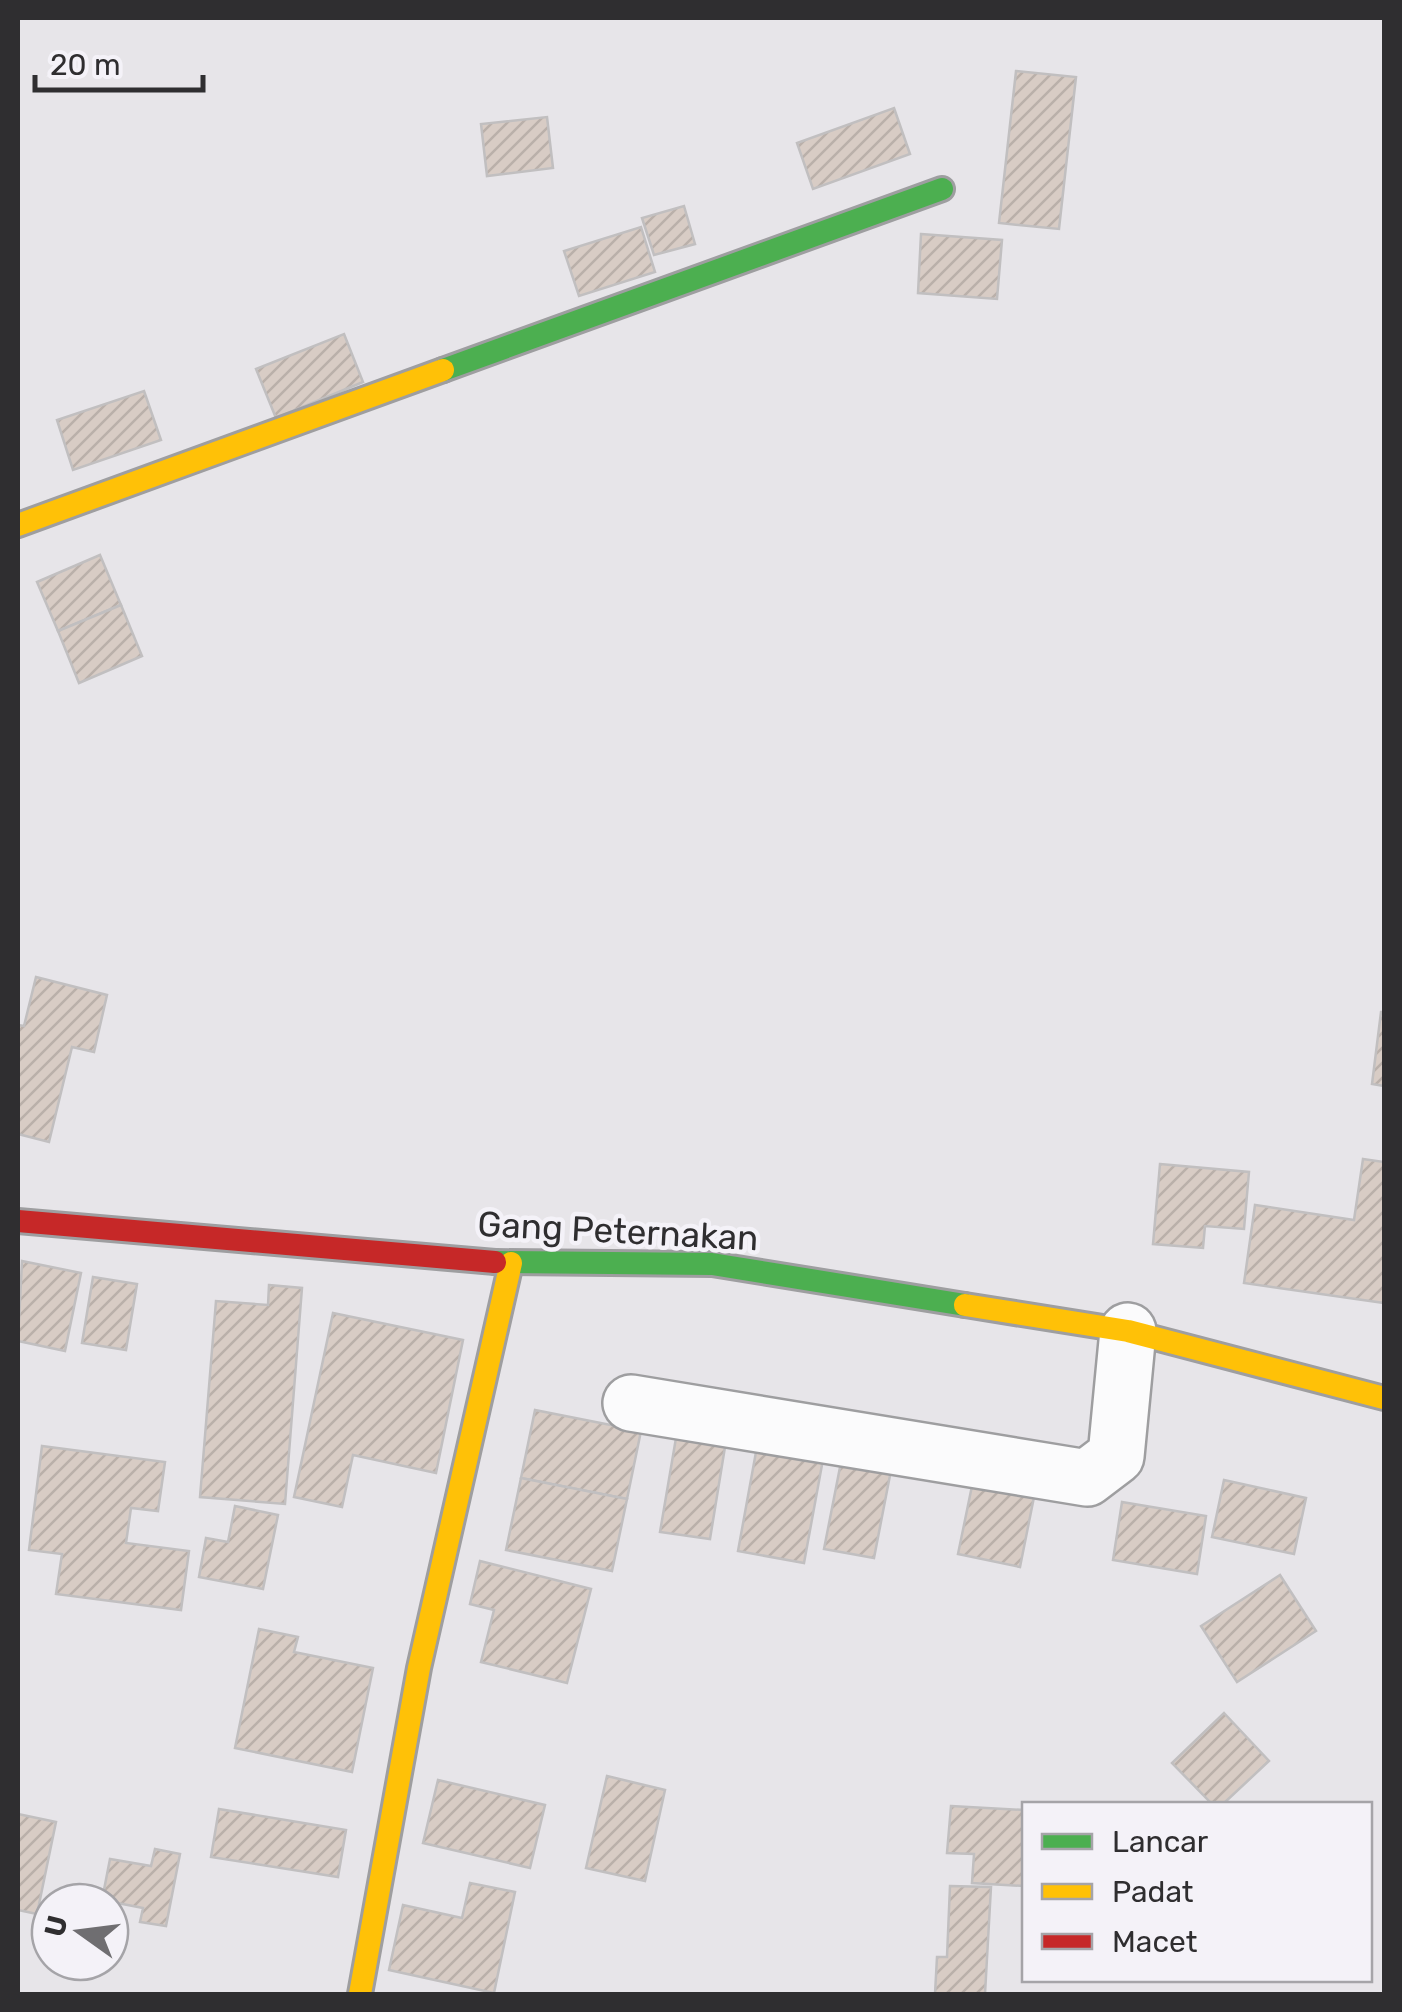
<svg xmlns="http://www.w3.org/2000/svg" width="1402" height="2012" font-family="Rubik,sans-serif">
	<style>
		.building { fill: url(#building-hatch); stroke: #c1bfc0; stroke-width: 2.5 }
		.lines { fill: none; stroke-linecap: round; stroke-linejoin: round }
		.street-casing { stroke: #9e9ea0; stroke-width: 60 }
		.fast-casing { stroke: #9e9ea0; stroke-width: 28 }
		.slow-casing { stroke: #9e9ea0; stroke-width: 28 }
		.jam-casing { stroke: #9e9ea0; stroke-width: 28 }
		.street { stroke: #fbfbfc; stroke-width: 55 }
		.fast { stroke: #4caf50; stroke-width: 22 }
		.slow { stroke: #ffc107; stroke-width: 22 }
		.jam { stroke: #c62828; stroke-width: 22 }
		.labels { text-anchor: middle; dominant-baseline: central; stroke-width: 9; stroke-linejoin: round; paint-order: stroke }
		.street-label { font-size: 35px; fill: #2f2e30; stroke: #f4f2f8 }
	</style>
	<defs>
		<pattern id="building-hatch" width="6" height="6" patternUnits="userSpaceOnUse" patternTransform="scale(2.5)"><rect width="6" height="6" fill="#d8ccc5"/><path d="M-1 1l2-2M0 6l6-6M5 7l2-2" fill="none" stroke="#bab0aa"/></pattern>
	</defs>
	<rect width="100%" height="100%" fill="#e7e5e9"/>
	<g class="building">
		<polygon points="1016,71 1076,77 1059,229 999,223"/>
		<polygon points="894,108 910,154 813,189 797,143"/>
		<polygon points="547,117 553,168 487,176 481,124"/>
		<polygon points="684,206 695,244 654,255 642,218"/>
		<polygon points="641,227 655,272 579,296 564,251"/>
		<polygon points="921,234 1002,240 997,299 918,293"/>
		<polygon points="344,334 363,382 276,418 256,369"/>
		<polygon points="144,391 161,440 73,470 57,420"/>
		<polygon points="100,555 121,605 58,631 37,582"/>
		<polygon points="121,605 142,656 79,683 58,631"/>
		<polygon points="36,977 107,995 94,1052 72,1047 49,1142 18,1134 18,1025 24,1026"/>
		<polygon points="1381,1012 1384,1012 1384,1086 1372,1084"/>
		<polygon points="1363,1159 1384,1162 1384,1303 1244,1283 1255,1205 1354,1220"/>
		<polygon points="1160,1164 1249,1172 1244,1229 1205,1226 1203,1248 1153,1244"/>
		<polygon points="22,1261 81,1273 65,1351 18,1341"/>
		<polygon points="93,1277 137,1284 126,1350 82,1343"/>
		<polygon points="269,1285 302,1288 285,1504 200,1497 216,1301 268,1305"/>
		<polygon points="333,1313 463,1340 436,1473 353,1455 342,1507 294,1497"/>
		<polygon points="535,1410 641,1431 627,1499 521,1478"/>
		<polygon points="760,1430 826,1443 804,1563 738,1551"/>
		<polygon points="676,1438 725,1447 710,1539 660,1532"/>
		<polygon points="42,1446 165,1462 158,1511 131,1508 126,1543 189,1551 181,1610 56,1594 62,1554 29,1550"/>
		<polygon points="842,1457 892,1465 874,1558 824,1549"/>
		<polygon points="521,1478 627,1499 612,1571 506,1550"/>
		<polygon points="1224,1480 1306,1498 1294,1554 1212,1537"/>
		<polygon points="973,1481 1035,1492 1020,1567 958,1554"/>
		<polygon points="1122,1502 1206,1516 1197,1574 1113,1560"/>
		<polygon points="235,1506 278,1515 263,1589 199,1577 206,1538 228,1542"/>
		<polygon points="480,1561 591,1589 567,1683 481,1662 494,1610 470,1604"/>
		<polygon points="1280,1575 1316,1631 1237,1682 1201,1626"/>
		<polygon points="259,1629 298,1637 294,1652 373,1668 352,1772 235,1748"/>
		<polygon points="1224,1713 1269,1761 1223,1804 1212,1804 1172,1763"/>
		<polygon points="607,1776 665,1790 645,1881 586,1868"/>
		<polygon points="438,1780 545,1805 530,1868 423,1843"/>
		<polygon points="951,1806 1024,1810 1024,1886 972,1883 974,1854 947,1853"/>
		<polygon points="219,1809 346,1830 338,1877 211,1857"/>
		<polygon points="18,1814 56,1822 37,1914 18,1910"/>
		<polygon points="155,1849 180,1854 166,1926 140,1922 143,1908 102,1900 110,1859 151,1866"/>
		<polygon points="470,1883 515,1892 494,1993 389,1970 403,1905 462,1918"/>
		<polygon points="950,1886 991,1887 985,1994 935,1994 937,1957 947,1957"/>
	</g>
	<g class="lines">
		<defs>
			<polyline id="street" points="631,1403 1087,1478 1116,1456 1128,1331"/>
			<g id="fast">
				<polyline points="443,370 942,189"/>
				<polyline points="495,1262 712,1264 965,1305"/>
			</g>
			<g id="slow">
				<polyline points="18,525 443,370"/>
				<polyline points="965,1305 1128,1331 1384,1398"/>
				<polyline points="360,1994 419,1668 511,1263"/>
			</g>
			<polyline id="jam" points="18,1221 495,1262"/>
		</defs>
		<use href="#street" class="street-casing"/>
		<use href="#fast" class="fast-casing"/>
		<use href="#slow" class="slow-casing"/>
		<use href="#jam" class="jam-casing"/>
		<use href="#street" class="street"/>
		<use href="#fast" class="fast"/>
		<use href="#slow" class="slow"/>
		<use href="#jam" class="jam"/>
	</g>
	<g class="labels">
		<g class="street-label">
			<text transform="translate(618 1231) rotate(3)">Gang Peternakan</text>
		</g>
	</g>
	<rect width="1402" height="2012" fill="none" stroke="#2f2e30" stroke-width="40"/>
	<rect x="1022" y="1802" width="350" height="180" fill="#f4f2f8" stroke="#a5a4a8" stroke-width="2.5"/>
	<rect x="1042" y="1834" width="50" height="15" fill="#4caf50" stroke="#a5a4a8" stroke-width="2.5"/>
	<text x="1112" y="1852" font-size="30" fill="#2f2e30">Lancar</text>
	<rect x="1042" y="1884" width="50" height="15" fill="#ffc107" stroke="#a5a4a8" stroke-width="2.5"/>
	<text x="1112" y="1902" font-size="30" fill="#2f2e30">Padat</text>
	<rect x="1042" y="1934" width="50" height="15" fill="#c62828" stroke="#a5a4a8" stroke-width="2.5"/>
	<text x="1112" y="1952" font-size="30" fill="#2f2e30">Macet</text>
	<g transform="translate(80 1932) rotate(284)"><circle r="48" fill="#f4f2f8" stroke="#a5a4a8" stroke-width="2.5"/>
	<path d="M0-8L18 38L0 25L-18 38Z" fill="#6f6e71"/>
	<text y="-15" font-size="28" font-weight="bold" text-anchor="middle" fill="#2f2e30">U</text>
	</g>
	<path d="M35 75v15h168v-15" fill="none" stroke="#2f2e30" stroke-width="5"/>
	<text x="50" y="75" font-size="30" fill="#2f2e30" stroke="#f4f2f8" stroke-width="8" paint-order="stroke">20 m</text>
</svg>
